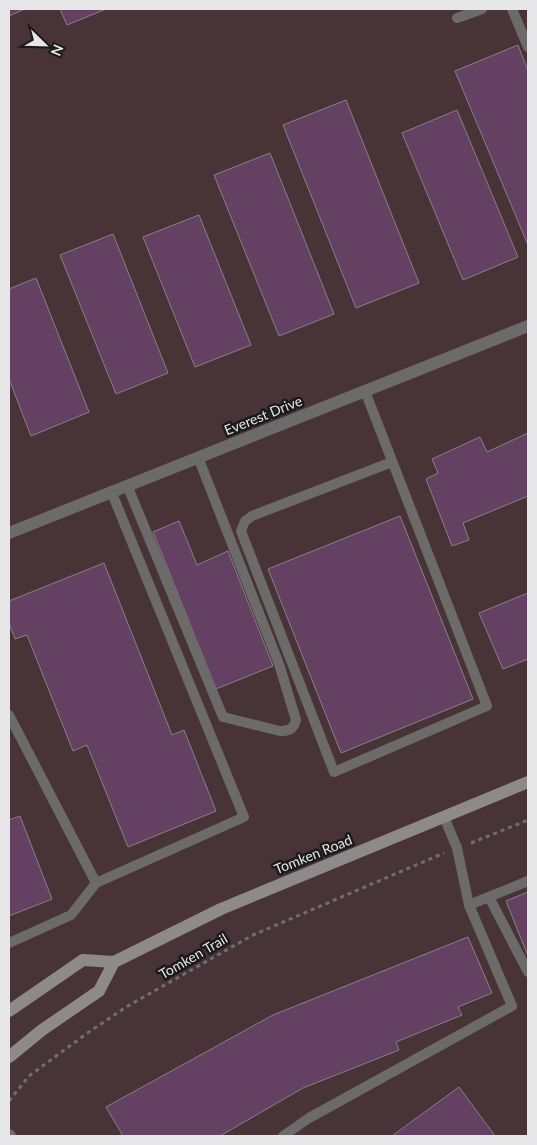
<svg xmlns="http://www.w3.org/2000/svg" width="537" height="1145" font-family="Lato,sans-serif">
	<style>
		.industrial { fill: #483437 }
		.building { fill: #644062; stroke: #858285 }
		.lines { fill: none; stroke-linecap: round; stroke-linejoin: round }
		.path { stroke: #6e6f73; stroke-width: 3; stroke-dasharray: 4 4; stroke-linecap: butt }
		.lane { stroke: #6d6b6a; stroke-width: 10 }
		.street { stroke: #6d6b6a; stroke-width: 12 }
		.secondary { stroke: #8e8a89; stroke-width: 12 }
		.labels { text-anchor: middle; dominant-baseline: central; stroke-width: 5; stroke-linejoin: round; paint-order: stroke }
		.street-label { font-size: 14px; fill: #e7e7ea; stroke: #1a1a1c }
	</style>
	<rect width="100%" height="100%" fill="#313236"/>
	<rect class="industrial" x="9" y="9" width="519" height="1127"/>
	<g class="building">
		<polygon points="9,9 25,9 9,16"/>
		<polygon points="60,9 106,9 67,25"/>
		<polygon points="518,45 528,71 528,245 455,71"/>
		<polygon points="346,100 419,283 356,308 283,125"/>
		<polygon points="457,110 518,257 463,280 402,133"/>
		<polygon points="270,153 334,314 279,336 214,175"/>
		<polygon points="199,215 251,345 195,367 143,237"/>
		<polygon points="113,234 168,373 116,394 60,255"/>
		<polygon points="36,278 89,412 31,436 9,379 9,289"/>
		<polygon points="528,433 528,496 463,523 469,540 452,546 426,479 438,473 432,459 480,437 487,452"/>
		<polygon points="400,516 473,699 341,753 268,569"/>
		<polygon points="179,521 197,565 228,551 273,666 216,689 153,532"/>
		<polygon points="104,563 172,735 184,730 216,811 128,847 87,745 73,751 27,635 15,639 9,623 9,601"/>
		<polygon points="528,593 528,659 503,669 479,613"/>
		<polygon points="20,816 52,899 9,916 9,820"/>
		<polygon points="528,892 528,956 506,901"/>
		<polygon points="468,937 492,993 458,1007 462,1015 396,1042 399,1050 303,1088 220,1136 123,1136 106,1107 273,1015"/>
		<polygon points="459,1087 495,1136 392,1136"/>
	</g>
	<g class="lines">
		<g class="path">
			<polyline points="471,843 528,820"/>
			<polyline points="9,1101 29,1076 86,1034 126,1007 253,935 444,853"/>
		</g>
		<g class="lane">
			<polyline points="512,9 528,47"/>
			<polyline points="457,18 482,9"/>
			<polyline points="365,391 487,706 334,772 241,531 245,521 252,516 392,462"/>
			<path d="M127 485 223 717 280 731C289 731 294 729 296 720L279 664 198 457"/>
			<polyline points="9,715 96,883 71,915 9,943"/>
			<polyline points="96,883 244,817 111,491"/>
			<polyline points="489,897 528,972"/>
			<polyline points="469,905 528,881"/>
			<polyline points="283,1136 309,1118 512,1006 469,905 457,848 444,817"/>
		</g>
		<g class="street">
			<polyline points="9,533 528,326"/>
			<polyline points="9,1135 10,1136"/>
		</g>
		<g class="secondary">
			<polyline points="9,1011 83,960 114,962 221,909 528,782"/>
			<polyline points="9,1057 42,1030 99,991 114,962"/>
		</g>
	</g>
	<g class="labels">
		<g class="street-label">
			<text transform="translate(263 415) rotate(-22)">Everest Drive</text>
			<text transform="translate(313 854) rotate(-22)">Tomken Road</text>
			<text transform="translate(193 956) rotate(-30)">Tomken Trail</text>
		</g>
	</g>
	<rect width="537" height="1145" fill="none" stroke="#e7e7ea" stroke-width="20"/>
	<g transform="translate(45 45) rotate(113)" stroke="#1a1a1c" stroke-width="4" paint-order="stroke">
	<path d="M0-4L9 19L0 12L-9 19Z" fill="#e7e7ea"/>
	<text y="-8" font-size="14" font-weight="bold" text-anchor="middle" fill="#e7e7ea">N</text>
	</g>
</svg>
